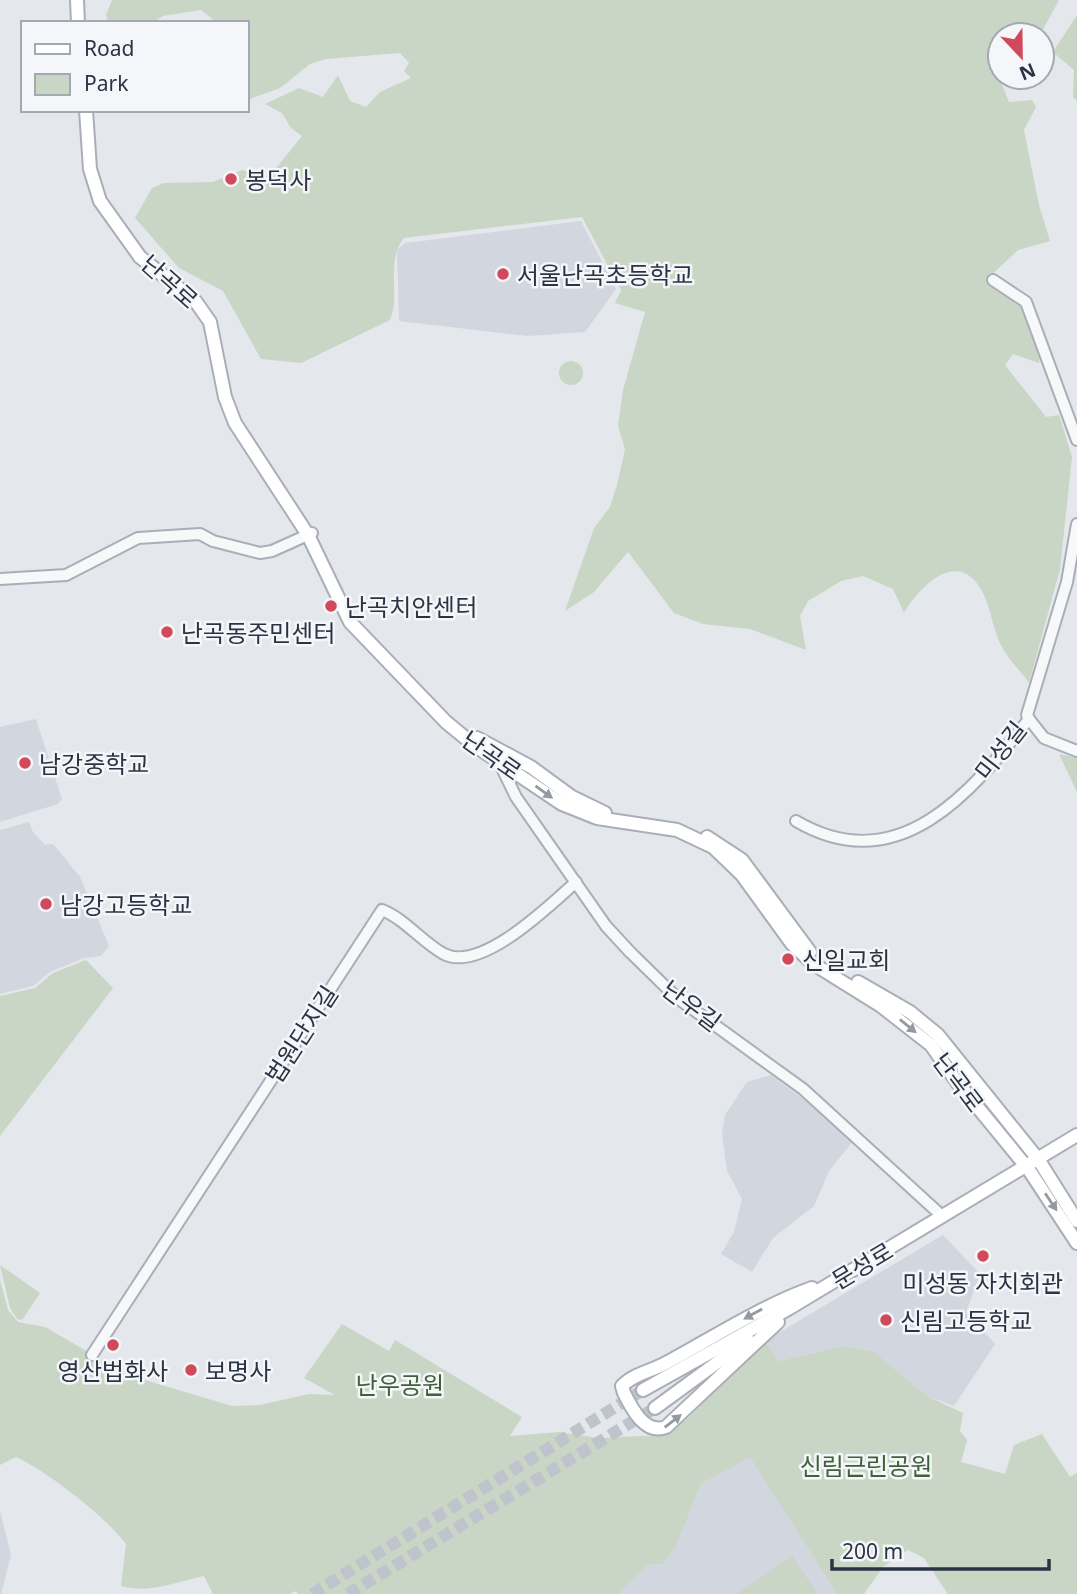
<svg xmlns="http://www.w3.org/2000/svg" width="1077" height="1594" font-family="'Noto Sans','Noto Sans KR',sans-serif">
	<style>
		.built { fill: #d2d6de }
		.green { fill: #c9d6c5 }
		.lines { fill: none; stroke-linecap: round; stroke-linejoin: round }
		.secondary-tunnel { stroke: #bfc3cb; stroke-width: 12; stroke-dasharray: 12 6; stroke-linecap: butt }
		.tertiary-casing { stroke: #a9aeb7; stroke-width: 14 }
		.secondary-casing { stroke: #a9aeb7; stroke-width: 16 }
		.tertiary { stroke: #f7f8fa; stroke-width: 10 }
		.secondary { stroke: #fff; stroke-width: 12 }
		.oneway { fill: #959aa2 }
		.poi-dot { fill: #d1495b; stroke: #f4f6f9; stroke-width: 2.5 }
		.labels { text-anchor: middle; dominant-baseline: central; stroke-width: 5; stroke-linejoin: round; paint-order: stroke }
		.poi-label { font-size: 24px; fill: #2b3445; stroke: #f4f6f9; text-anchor: start }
		.street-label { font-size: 24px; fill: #2b3445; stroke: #f4f6f9 }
		.park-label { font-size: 24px; fill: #3f6138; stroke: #f4f6f9 }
	</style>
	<rect width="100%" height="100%" fill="#e4e7ec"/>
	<g class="built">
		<polygon points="581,221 616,289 585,332 528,336 399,321 397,250 405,243"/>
		<polygon points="36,719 62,799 58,804 0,822 0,727"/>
		<polygon points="29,822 33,832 45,845 53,844 80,877 109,946 101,956 84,958 50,972 33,986 0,994 0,830"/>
		<polygon points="771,1075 848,1133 853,1141 829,1171 814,1206 773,1238 752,1272 721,1254 734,1232 742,1199 727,1171 722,1134 725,1115 747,1082"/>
		<polygon points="943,1235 980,1274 966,1312 995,1344 954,1406 927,1396 873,1351 844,1346 779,1361 765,1341"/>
		<polygon points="750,1456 837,1594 617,1594 648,1565 662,1564 676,1547 701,1484"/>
		<polygon points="0,1511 11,1555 1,1594 0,1594"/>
	</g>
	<g class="green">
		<path d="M112 0H1059L1040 35H1000V55L992 60 1009 102 1032 100 1036 107 1024 130 1039 205 1050 241 1018 250 986 280 1019 304 1040 354 1039 363 1013 354 1005 365 1046 417 1059 415 1072 457 1060 569 1029 683C1020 670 1006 657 1000 643 991 624 990 599 976 582 951 552 916 592 904 613L893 589 863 576 841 581 808 601 800 616 806 650 750 629 703 624 674 613 628 552 594 592 565 611 594 528 610 507 617 485 625 449 618 426 623 390 645 312 615 303 621 290 582 217 404 238C385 261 401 293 390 320L301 363 261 359 223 291 179 268 135 218 152 188 164 183 213 182 242 170 269 177 302 136 291 128 282 113 265 104 299 88 323 97 338 75 350 101 366 107 380 92 411 78 404 71 409 63 400 53 326 59 310 64 280 88 247 100V23H213L214 20 201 10 163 16 152 23H109L106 15Z"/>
		<polygon points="1077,15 1077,101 1073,97 1074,70 1053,52"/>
		<circle cx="571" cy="373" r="12"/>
		<polygon points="1059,754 1077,758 1077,792"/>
		<polygon points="86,960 113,988 0,1136 0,996 35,988 53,973"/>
		<polygon points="0,1265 40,1293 23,1319 18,1320 10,1308"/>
		<path d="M0 1280 8 1310 18 1322 45 1327 128 1375 232 1406 260 1405 309 1394 335 1395 304 1378 342 1324 389 1351 395 1340 522 1417 510 1436 560 1432 597 1438 663 1435 688 1418 765 1341 779 1361 844 1346 873 1351 927 1396 963 1413 960 1431 967 1440 961 1462 1005 1474 1014 1445 1042 1434 1070 1477 1077 1473V1594H948L924 1558 908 1550 883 1567 864 1594H837L750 1457 701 1484 676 1547 662 1564 648 1565 618 1594H298L296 1591 290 1594H213L204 1576C175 1582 151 1594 121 1586L126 1544C106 1517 47 1471 16 1457L0 1465Z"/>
		<polygon points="792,1556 818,1594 737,1594"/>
	</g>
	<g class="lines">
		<g class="secondary-tunnel">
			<polyline points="312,1594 643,1390"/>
			<polyline points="348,1594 655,1408"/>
		</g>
		<defs>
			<g id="tertiary">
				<polyline points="993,280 1026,302 1077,440"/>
				<polyline points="0,579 66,575 138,538 200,534 213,541 260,553 272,551 312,533"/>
				<polyline points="1029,719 1044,738 1077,751"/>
				<polyline points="498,760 516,797 606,926 630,952 676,997 803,1089 942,1216"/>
				<path d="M796 821C898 881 971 793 1029 719L1027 715 1067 582 1077 524"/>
				<path d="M92 1355 382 910C405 919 422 942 444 954 481 973 549 906 576 882"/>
			</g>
			<g id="secondary">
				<polyline points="77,0 78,23"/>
				<polyline points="86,110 90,169 100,201 140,257 196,302 210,322 225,397 235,423 308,535 350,622 446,722 474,745 562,804 597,818 677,830 713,847 742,875 792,944 812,963 881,1006 931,1045 957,1082 1029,1170 1077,1243"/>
				<polyline points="477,738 531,767 572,797 605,813"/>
				<polyline points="707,837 742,860 810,952"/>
				<polyline points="858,982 910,1012 938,1035 1038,1159 1077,1221"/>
				<path d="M778 1322 666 1427C645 1435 632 1409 624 1393L622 1386C633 1374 652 1371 666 1363 714 1337 760 1307 812 1288"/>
				<polyline points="643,1390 788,1309 1077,1135"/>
				<polyline points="655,1408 748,1340"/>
			</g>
		</defs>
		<use href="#tertiary" class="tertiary-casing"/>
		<use href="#secondary" class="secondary-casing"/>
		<use href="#tertiary" class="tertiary"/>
		<use href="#secondary" class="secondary"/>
	</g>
	<defs><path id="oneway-solid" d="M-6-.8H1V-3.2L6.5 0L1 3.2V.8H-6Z" transform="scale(1.75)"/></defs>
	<g class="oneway">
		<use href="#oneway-solid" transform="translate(544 792) rotate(36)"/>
		<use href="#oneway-solid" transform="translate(908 1026) rotate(39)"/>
		<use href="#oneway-solid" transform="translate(1051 1202) rotate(56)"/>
		<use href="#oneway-solid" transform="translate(753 1314) rotate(151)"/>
		<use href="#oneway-solid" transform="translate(673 1421) rotate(-38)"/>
	</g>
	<g class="poi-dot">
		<circle cx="231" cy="179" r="7"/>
		<circle cx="503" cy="274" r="7"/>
		<circle cx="331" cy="606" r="7"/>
		<circle cx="167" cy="632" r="7"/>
		<circle cx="25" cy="763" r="7"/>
		<circle cx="46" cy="904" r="7"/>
		<circle cx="788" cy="959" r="7"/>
		<circle cx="983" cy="1256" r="7"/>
		<circle cx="886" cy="1320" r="7"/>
		<circle cx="113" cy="1345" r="7"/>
		<circle cx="191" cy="1370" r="7"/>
	</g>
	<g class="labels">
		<g class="poi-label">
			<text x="245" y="179">봉덕사</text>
			<text x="517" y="274">서울난곡초등학교</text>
			<text x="345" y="606">난곡치안센터</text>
			<text x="181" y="632">난곡동주민센터</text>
			<text x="39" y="763">남강중학교</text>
			<text x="60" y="904">남강고등학교</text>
			<text x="802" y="959">신일교회</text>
			<text x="983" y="1282" text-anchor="middle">미성동 자치회관</text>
			<text x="900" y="1320">신림고등학교</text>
			<text x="113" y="1370" text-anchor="middle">영산법화사</text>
			<text x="205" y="1370">보명사</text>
		</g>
		<g class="street-label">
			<text transform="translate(170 281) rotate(42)">난곡로</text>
			<text transform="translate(1000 750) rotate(-52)">미성길</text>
			<text transform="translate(492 755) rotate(35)">난곡로</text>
			<text transform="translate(692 1005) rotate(37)">난우길</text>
			<text transform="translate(301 1034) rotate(-57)">법원단지길</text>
			<text transform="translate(959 1082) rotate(53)">난곡로</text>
			<text transform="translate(862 1265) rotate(-31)">문성로</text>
		</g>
		<g class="park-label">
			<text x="400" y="1384">난우공원</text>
			<text x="866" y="1465">신림근린공원</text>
		</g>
	</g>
	<rect x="21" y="21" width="228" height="91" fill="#f4f6f9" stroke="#a4a8b1" stroke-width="2"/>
	<rect x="35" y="44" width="35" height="10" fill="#ffffff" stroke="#a4a8b1" stroke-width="2"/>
	<text x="84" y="56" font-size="21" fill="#2b3445">Road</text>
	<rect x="35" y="74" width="35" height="21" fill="#c9d6c5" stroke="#a4a8b1" stroke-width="2"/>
	<text x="84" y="91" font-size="21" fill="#2b3445">Park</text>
	<g transform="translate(1021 56) rotate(158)"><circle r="33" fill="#f4f6f9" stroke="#a4a8b1" stroke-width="2"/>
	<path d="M0-5L12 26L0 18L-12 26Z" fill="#d1495b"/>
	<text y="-10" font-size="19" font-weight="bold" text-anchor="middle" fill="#2b3445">N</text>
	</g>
	<path d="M832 1559v10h217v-10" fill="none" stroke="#2b3445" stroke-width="3.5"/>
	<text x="842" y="1559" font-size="21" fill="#2b3445" stroke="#f4f6f9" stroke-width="5" paint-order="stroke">200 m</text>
</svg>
